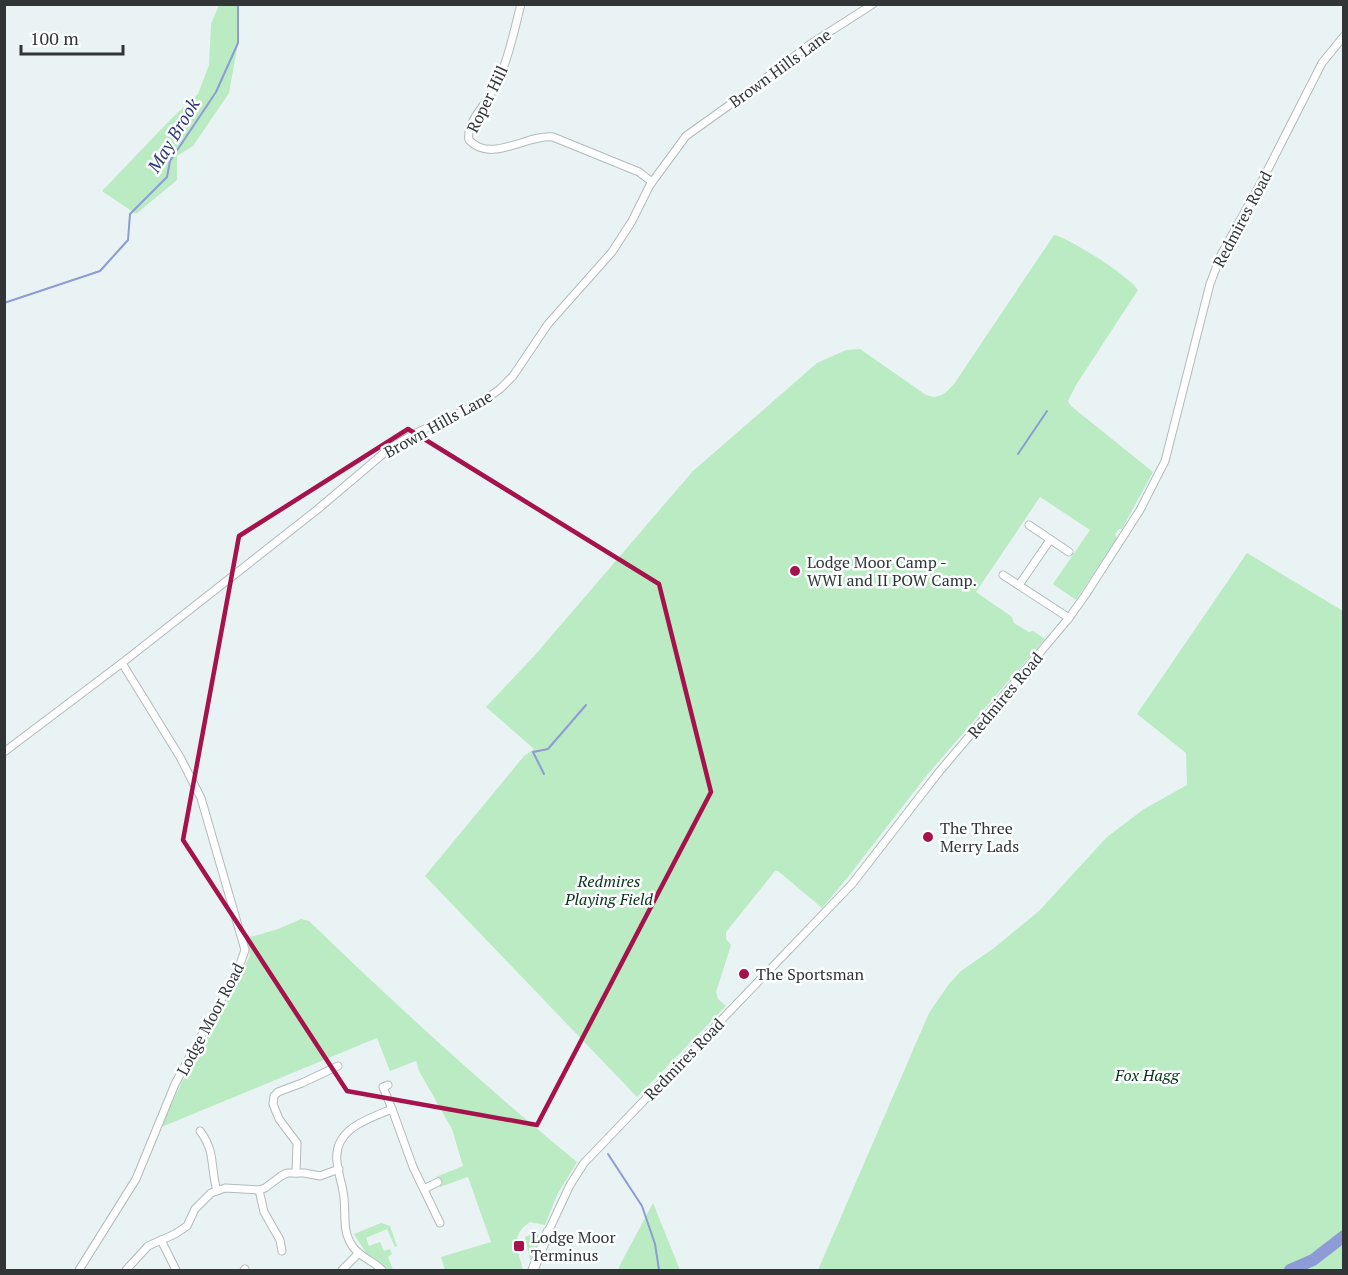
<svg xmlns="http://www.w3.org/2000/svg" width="1348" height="1275" font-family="'PT Serif',serif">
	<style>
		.green { fill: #baebc2 }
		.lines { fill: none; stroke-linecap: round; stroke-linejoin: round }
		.stream { stroke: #8d9bd6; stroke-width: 2 }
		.river { stroke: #8d9bd6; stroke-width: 12 }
		.street-casing { stroke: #b2babc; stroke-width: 9 }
		.secondary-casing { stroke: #b2babc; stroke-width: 11 }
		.street { stroke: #fff; stroke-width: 7 }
		.secondary { stroke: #fff; stroke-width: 9 }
		.marked { fill: none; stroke: #a6124b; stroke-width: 4.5; stroke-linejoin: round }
		.poi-dot { fill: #a6124b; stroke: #fcfeff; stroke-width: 2 }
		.labels { text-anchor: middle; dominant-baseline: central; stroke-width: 5; stroke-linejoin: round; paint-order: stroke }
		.street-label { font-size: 16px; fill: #313536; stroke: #fcfeff }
		.poi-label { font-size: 16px; fill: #313536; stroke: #fcfeff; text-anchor: start }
		.park-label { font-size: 16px; font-style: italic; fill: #073315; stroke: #fcfeff }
		.water-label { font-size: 18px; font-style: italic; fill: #2c357a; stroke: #fcfeff }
	</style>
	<rect width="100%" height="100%" fill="#e9f3f4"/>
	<g class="green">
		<polygon points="219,5 238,5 238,43 229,93 193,146 177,156 177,180 136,214 102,191 172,118 198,94 209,65 211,24"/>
		<path d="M1054 235C1069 238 1129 276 1138 290L1076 385 1068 401 1071 406 1153 472 1122 529H1119L1115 534 1117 538 1076 600 1053 584 1090 530 1040 497 976 592 1012 617 1014 623 1029 632 1033 631 1045 639 927 775 848 877 822 908 778 871H775L726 932V939L731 945 716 992 718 999 726 1006 637 1097 425 876 524 756 534 749 486 707 535 655 693 471 817 363 846 350 860 349 926 395C939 400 945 394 954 384Z"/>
		<polygon points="1247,553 1343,611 1343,1270 818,1270 929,1013 949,984 961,971 994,948 1039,911 1107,837 1144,809 1187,785 1186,753 1137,714"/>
		<path d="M301 919 309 921C395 1004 484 1086 577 1162L557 1195 545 1225 530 1222C509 1236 518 1249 523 1270H445L441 1257 491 1242 468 1177 440 1187 436 1177 463 1166 452 1129 419 1071 416 1061 390 1071 377 1038 159 1128 198 1050 250 956 247 938 278 929Z"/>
		<polygon points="653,1203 680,1270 618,1270 621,1263"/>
		<polygon points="381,1223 390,1226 397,1246 395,1247 387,1229 366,1238 369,1246 380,1242 384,1251 390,1249 392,1254 388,1257 393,1270 388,1270 381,1263 366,1253 354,1234"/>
		<polygon points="535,1233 538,1234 540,1239 532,1260 530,1260 525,1237"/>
	</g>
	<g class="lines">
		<g class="stream">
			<polyline points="4,303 100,271 128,240 130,214 167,177 170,161 216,92 238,43 238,4"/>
			<polyline points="1018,454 1047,411"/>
			<polyline points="544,774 533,752 548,749 586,705"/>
			<polyline points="608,1154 642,1206 655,1244 659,1270"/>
		</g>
		<polyline class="river" points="1290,1270 1313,1260 1344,1236"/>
		<defs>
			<g id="street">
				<path d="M521 4C513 35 507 67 491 94 483 107 466 124 469 140 491 164 527 134 553 137L639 172 652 182"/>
				<polyline points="1029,525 1069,552"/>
				<polyline points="1003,575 1069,618"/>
				<polyline points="1019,585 1050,540"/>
				<polyline points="4,752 122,663 318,509 390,448 414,434 480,403 500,389 513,376 548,324 612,252 632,221 650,185 686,136 749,91 809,45 873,4"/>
				<polyline points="388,1085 383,1087 392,1109"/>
				<path d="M200 1131C216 1152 210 1167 217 1191"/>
				<polyline points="296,1173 297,1143 279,1119 273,1104 274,1096 278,1092 302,1083 338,1066"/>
				<polyline points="424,1189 438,1182"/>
				<polyline points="259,1190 264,1212 280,1240 282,1251"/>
				<polyline points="548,1232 570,1185 584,1163 852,884 939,772 1069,618 1086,594 1140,510 1165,461 1210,284 1221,255 1263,179 1322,63 1344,36"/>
				<polyline points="161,1240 176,1270"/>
				<polyline points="79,1270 136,1179 175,1084 239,967 245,950 201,798 180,757 122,663"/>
				<polyline points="126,1270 148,1246 175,1234 187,1226 195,1209 211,1193 225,1188 259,1190 265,1188 281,1176 287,1173 304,1173 320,1176 339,1169"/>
				<polyline points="244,1270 245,1269"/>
				<polyline points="342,1270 359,1253"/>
				<path d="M382 1270C374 1261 361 1258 353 1247 342 1232 346 1216 344 1198 343 1186 338 1174 337 1162 333 1129 368 1119 392 1109L413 1167 440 1223"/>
			</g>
			<polyline id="secondary" points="533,1270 548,1232"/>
		</defs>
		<use href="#street" class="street-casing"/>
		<use href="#secondary" class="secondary-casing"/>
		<use href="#street" class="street"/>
		<use href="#secondary" class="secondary"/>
	</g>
	<path class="marked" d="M408 429 659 584 711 792 537 1125 347 1091 183 840 239 536Z"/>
	<g class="poi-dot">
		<circle cx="795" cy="571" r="6"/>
		<circle cx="928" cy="837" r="6"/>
		<circle cx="744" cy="974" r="6"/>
		<rect x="513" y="1240" width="12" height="12" rx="3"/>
	</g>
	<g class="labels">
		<g class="street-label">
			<text transform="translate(780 68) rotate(-36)">Brown Hills Lane</text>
			<text transform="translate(487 99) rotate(-64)">Roper Hill</text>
			<text transform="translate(1242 219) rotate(-62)">Redmires Road</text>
			<text transform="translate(438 424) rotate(-29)">Brown Hills Lane</text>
			<text transform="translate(1005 695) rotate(-50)">Redmires Road</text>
			<text transform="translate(210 1019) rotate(-62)">Lodge Moor Road</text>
			<text transform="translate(684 1059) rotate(-46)">Redmires Road</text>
		</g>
		<g class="poi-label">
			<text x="807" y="562">Lodge Moor Camp -<tspan x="807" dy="18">WWI and II POW Camp.</tspan></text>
			<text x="940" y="828">The Three<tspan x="940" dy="18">Merry Lads</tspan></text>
			<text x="756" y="974">The Sportsman</text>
			<text x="531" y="1237">Lodge Moor<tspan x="531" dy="18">Terminus</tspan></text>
		</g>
		<g class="park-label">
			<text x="609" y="881">Redmires<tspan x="609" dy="18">Playing Field</tspan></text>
			<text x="1147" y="1075">Fox Hagg</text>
		</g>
		<g class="water-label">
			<text transform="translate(173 135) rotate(-59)">May Brook</text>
		</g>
	</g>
	<rect width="1348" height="1275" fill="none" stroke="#313536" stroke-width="12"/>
	<path d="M21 45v9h102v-9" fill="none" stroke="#313536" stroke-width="3"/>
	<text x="30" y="45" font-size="18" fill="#313536" stroke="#fcfeff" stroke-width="4.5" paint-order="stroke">100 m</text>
</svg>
